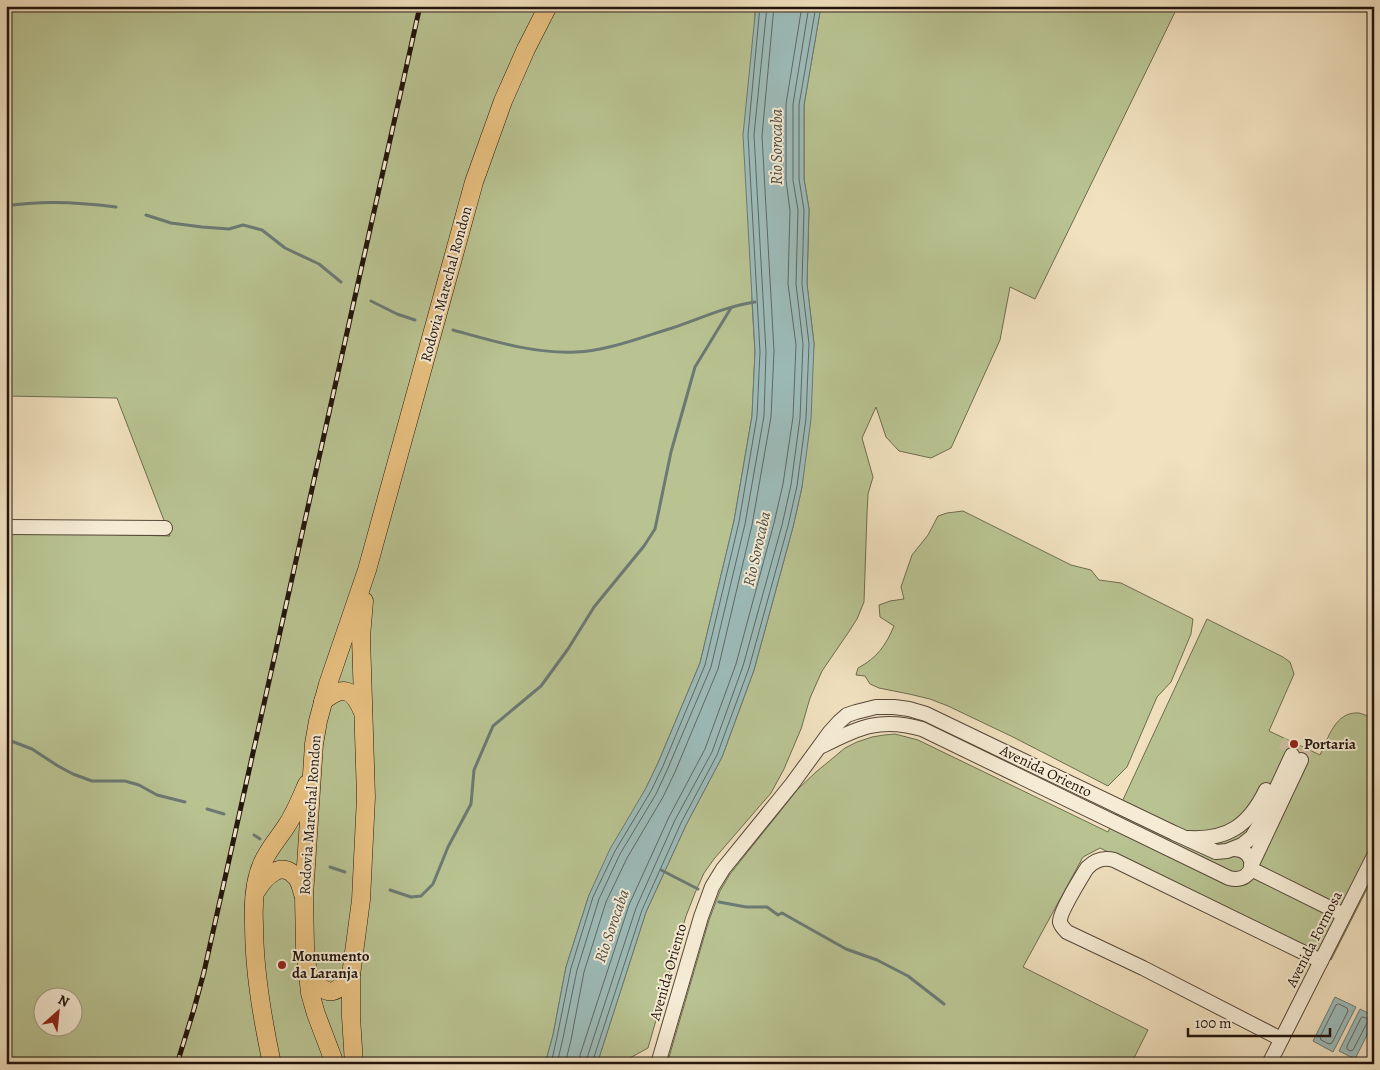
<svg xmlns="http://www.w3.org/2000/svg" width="1380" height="1070" font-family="Alegreya,serif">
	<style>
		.green { fill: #b9c392; stroke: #6e6c4f; fill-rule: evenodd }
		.water { fill: #9dbcba; stroke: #6c7974 }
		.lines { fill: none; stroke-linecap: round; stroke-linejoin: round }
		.shore { stroke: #606863; stroke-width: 1 }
		.stream { stroke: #6c7974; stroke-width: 3 }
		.minor-tunnel { stroke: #d2c2a4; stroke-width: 14; stroke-dasharray: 14 7; stroke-linecap: butt }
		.minor-casing { stroke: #564739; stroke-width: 16 }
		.major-casing { stroke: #22140c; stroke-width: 19 }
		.minor { stroke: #f6ecd5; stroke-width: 14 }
		.major { stroke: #e8c080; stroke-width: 18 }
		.rail-casing { stroke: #22140c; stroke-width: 5 }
		.rail { stroke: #f6ecd5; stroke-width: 3; stroke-dasharray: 9; stroke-linecap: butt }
		.poi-dot { fill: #8f2418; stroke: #f6ecd5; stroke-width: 2 }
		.labels { text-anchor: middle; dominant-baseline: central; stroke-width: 4; stroke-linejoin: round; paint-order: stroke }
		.street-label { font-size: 15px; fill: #22140c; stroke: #f6ecd5 }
		.poi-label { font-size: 15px; font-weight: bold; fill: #22140c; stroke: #f6ecd5; text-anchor: start }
		.water-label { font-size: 16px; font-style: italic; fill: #4d4f49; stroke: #f6ecd5 }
	</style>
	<rect width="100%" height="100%" fill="#f1e1bf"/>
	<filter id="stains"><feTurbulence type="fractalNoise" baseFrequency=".004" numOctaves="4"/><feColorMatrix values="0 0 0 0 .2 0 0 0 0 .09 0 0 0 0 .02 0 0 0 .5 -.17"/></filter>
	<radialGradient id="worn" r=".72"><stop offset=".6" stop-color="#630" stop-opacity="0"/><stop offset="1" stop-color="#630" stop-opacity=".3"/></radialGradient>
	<g class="green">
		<path d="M6 6H756L755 13 752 302 755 352 752 416 734 521 700 663 658 763 646 788 589 895 566 967 553 1035 545 1064H6V532L170 536 117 398 6 396ZM42 998H72V1028H42Z"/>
		<polygon points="821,6 1178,6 1035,299 1010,287 1000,340 951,448 931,458 899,451 886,437 876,407 862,438 873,477 868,494 867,514 864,602 857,619 848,633 822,671 810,698 801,729 784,769 771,793 714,859 704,873 695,893 686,916 648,1048 619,1064 597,1064 646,912 686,825 722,757 754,670 793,527 802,487 814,344 807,284 809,209 804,179 804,105"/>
		<path d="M963 511 1071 565 1091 570 1099 580 1121 583 1193 619 1191 634 1171 682 1157 697 1127 767 1108 786 1013 737 948 706 930 699 909 694 879 688 870 684 865 676 856 675 858 668C877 658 886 645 894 626L880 617 879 605 890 601 904 599 901 587 912 555 928 535 938 516 947 513Z"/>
		<path d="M1207 619 1283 657 1290 662 1294 674 1269 731 1320 755C1328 739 1335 711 1359 713 1364 714 1369 717 1374 719V875L1331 960 1100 848 1083 857 1023 967 1148 1030 1131 1064H667L709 920 720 891 730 874 798 789 816 772 845 748 857 742 872 737 884 735 895 734 918 740 1108 832Z"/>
	</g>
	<g class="water">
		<polygon points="756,6 821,6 804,105 804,179 809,209 807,284 814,344 811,419 802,487 793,527 754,670 722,757 686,825 646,912 597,1064 545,1064 553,1035 566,967 589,895 610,849 646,788 658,763 700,663 734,521 752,416 755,352 743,135"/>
		<polygon points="1335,997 1356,1007 1333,1052 1313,1041"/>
		<polygon points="1360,1009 1374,1016 1374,1021 1355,1059 1339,1051"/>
	</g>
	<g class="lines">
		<g class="shore">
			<polygon points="1339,1004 1347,1008 1348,1011 1332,1043 1329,1044 1321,1040 1320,1037 1336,1005"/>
			<polygon points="1363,1017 1368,1019 1368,1021 1353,1050 1350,1051 1347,1049 1347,1046 1361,1018"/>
			<polyline points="551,1064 557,1037 571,968 593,897 615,851 651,791 663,766 705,665 739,522 757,416 760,352 748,135 760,6"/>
			<polyline points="557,1064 563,1038 577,970 599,899 620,854 656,794 668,768 711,667 745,524 764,416 766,352 754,135 767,6"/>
			<polyline points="565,1064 571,1040 584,972 606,902 627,858 663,797 675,772 718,669 752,525 771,417 774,351 762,136 774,6"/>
			<polyline points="579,1064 580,1055 629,905 669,817 705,749 736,664 774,523 783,484 793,417 796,345 788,284 790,211 786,180 786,104 802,6"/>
			<polyline points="586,1064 587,1058 636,908 675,820 712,752 743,666 782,525 791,485 800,418 803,344 796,284 798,210 793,180 793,104 809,6"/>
			<polyline points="592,1064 593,1060 642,910 681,823 717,755 749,668 788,526 797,486 806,418 809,344 802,284 804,210 799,179 799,105 816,6"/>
		</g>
		<g class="stream">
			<path d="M6 206C42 200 79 202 116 207"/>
			<polyline points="146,215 171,223 202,227 229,229 243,225 262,230 285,248 319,264 341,282"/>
			<polyline points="371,301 397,314 415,320"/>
			<path d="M453 330C493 341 534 354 576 352 607 351 642 337 672 328 699 319 727 306 755 302"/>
			<polyline points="6,739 32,749 58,766 73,774 92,781 125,781 139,785 157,795 185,802"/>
			<polyline points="207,809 224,814"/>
			<polyline points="254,835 260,839"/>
			<polyline points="330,867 345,872"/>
			<polyline points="661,870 698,889"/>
			<polyline points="390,890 411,897 421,896 433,884 448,847 471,804 474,770 493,726 541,686 568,649 594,607 644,546 655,529 671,452 695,367 731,308"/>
			<polyline points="719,902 746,907 767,907 778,915 782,913 846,949 877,960 908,976 944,1004"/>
		</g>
		<g class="minor-tunnel">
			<polyline points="1285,751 1290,741"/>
			<polyline points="1301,760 1306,749"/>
		</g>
		<defs>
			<g id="minor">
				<polyline points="6,527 165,528"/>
				<path d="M822 746C859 727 881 717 922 729L1229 878C1256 885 1260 849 1233 849"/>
				<path d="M1189 838C1228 840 1249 825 1266 790"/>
				<polyline points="1251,866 1301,760"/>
				<polyline points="1251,869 1344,915"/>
				<path d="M1281 1039 1143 968 1067 932C1064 929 1061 926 1060 922 1059 913 1081 878 1087 868 1095 860 1103 857 1114 860L1321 961"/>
				<polyline points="658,1064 701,917 712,887 723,869 792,784 830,732 839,722 847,715 856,712 876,707 894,707 909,709 926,714 1174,833 1216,852 1227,851 1242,845 1252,837 1260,824 1292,755"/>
				<polyline points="1269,1064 1374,856"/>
			</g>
			<g id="major">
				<path d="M323 701C344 685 352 688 363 712"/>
				<path d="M257 890C265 877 281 860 295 876 300 880 301 888 303 894"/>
				<path d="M308 977C328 995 333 998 351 975"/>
				<path d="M272 1064C262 1017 254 971 254 924 253 904 254 882 262 864 268 849 279 838 287 825 295 813 301 798 307 784"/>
				<polyline points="335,1064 316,1014 310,993 305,947 304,896 314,744 318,721 328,684 367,570 474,182 503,101 526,49 548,6"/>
				<polyline points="354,1064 351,1017 351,975 361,900 366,797 361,637 364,601"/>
			</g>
		</defs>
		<use href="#minor" class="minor-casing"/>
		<use href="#major" class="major-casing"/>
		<use href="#minor" class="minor"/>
		<use href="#major" class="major"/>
		<defs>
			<polyline id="rail" points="177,1064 194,1009 204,972 420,6"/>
		</defs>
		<use href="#rail" class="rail-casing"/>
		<use href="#rail" class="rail"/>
	</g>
	<g class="poi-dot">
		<circle cx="1294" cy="744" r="5"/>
		<circle cx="282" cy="965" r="5"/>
	</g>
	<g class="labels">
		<g class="street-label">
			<text transform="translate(446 284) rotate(-75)">Rodovia Marechal Rondon</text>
			<text transform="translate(1046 771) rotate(26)">Avenida Oriento</text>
			<text transform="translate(310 815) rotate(-86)">Rodovia Marechal Rondon</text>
			<text transform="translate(1314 939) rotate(-63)">Avenida Formosa</text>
			<text transform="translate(668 972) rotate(-74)">Avenida Oriento</text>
		</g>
		<g class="poi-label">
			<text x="1304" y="744">Portaria</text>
			<text x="292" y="956">Monumento<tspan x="292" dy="17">da Laranja</tspan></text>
		</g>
		<g class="water-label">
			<text transform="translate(777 147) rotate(-90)">Rio Sorocaba</text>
			<text transform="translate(757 549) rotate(-77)">Rio Sorocaba</text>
			<text transform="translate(612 926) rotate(-71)">Rio Sorocaba</text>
		</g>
	</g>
	<rect width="1380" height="1070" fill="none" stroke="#f1e1bf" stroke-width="25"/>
	<rect x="8" y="8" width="1365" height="1055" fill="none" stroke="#22140c" stroke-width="2.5"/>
	<rect x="12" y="12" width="1355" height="1045" fill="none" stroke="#22140c"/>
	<g transform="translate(58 1012) rotate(27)"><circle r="24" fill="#f6ecd5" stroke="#a19685"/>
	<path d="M0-4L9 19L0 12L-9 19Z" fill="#8f2418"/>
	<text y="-8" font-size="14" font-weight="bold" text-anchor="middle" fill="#22140c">N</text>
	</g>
	<path d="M1188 1028v8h142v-8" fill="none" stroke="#22140c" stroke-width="2.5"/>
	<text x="1195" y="1028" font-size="15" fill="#22140c" stroke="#f6ecd5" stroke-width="4" paint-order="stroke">100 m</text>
	<rect width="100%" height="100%" filter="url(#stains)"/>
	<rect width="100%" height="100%" fill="url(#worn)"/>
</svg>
